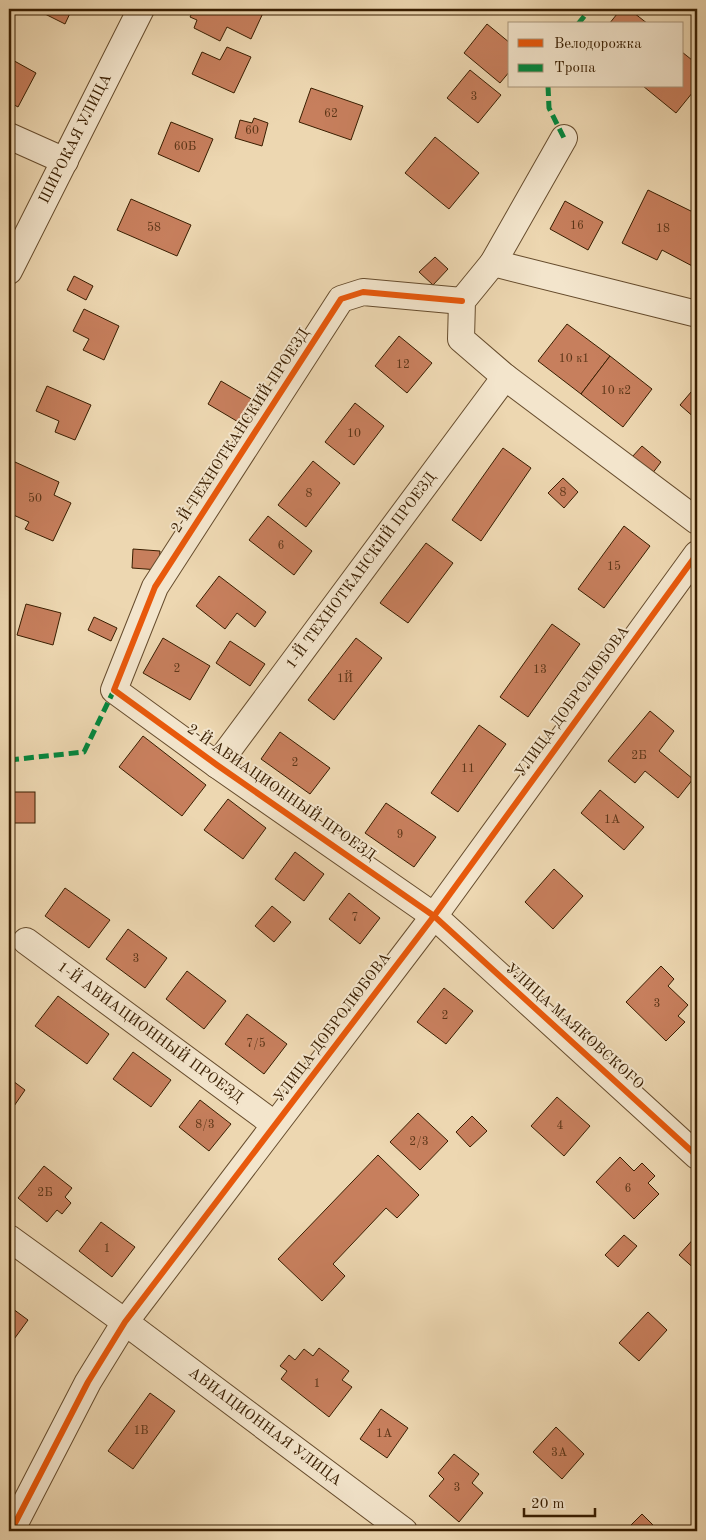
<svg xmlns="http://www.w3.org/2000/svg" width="706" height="1540" font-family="'Old Standard TT',serif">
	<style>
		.building { fill: #c77f5d; stroke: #391e01 }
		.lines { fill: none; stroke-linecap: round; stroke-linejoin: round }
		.minor-casing { stroke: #664c2d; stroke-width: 28 }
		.minor { stroke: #f3e5cc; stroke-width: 26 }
		.quiet { stroke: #00873e; stroke-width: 5; stroke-dasharray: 10 5; stroke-linecap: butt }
		.cycleway-casing { stroke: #f3e5cc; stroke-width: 9 }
		.cycleway { stroke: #e8590c; stroke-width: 6 }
		.labels { text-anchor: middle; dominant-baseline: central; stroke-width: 4; stroke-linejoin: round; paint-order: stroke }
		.number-label { font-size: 12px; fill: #5c3618 }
		.street-label { font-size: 15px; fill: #391e01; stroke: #f3e5cc }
	</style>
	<rect width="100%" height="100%" fill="#edd7b1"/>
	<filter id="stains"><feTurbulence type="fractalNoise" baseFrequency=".004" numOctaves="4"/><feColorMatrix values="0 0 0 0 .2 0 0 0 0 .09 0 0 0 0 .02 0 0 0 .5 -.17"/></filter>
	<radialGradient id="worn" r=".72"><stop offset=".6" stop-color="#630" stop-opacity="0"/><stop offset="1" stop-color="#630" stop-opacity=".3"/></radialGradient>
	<g class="building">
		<polygon points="35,9 72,9 65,24"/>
		<polygon points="194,9 254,9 263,13 251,39 227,27 220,41 194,28 197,20 190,17"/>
		<polygon points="621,9 629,9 648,24 609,24"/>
		<polygon points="487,24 510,43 510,71 500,83 464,53"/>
		<polygon points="227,47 251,57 234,93 192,74 202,52 220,60"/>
		<polygon points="682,52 697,64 697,87 676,113 643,86 682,86"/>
		<polygon points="9,58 36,73 18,107 9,102"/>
		<polygon points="470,70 501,95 478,123 447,98"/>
		<polygon points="311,88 363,106 351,140 299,122"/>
		<polygon points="254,118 268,123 262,146 235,138 240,120 252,123"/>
		<polygon points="171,122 213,139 199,172 158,154"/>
		<polygon points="435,137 479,173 449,209 405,173"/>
		<polygon points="648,190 697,214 696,268 662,250 657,260 622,243"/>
		<polygon points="131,199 191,225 177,256 117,230"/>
		<polygon points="565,201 603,222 588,250 550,229"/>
		<polygon points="435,257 448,269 433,285 419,272"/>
		<polygon points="74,276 93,286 86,300 67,290"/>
		<polygon points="84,309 119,326 104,360 83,350 89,339 73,331"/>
		<polygon points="567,324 610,356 581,394 538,361"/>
		<polygon points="399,336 432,363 407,393 375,366"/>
		<polygon points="610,356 652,389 623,427 581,394"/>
		<polygon points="221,381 253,400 240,423 208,404"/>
		<polygon points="697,385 697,418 696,419 680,405"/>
		<polygon points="47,386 91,405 75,440 55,432 59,421 36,411"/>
		<polygon points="355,403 384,426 354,465 325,442"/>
		<polygon points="642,446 661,462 652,474 632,457"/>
		<polygon points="503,448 531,468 481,541 452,520"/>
		<polygon points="313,461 340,483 306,527 278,505"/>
		<polygon points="15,462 59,482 54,495 71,503 53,541 25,529 29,522 9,513 9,474"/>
		<polygon points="563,478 578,492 564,508 548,493"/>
		<polygon points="268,516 312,551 294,575 249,540"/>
		<polygon points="624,526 650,546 604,608 578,589"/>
		<polygon points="426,543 453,563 408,623 380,603"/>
		<polygon points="133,549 160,551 159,570 132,568"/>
		<polygon points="219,576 266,612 255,627 237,613 225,629 196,606"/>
		<polygon points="26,604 61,613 53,645 17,635"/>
		<polygon points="94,617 117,628 111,641 88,630"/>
		<polygon points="552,624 580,644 528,717 500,697"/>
		<polygon points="163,638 210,666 190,700 143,673"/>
		<polygon points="356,638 382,658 334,720 308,700"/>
		<polygon points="230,641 265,664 250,686 216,663"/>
		<polygon points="650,711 674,731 659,751 693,779 678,798 645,771 635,783 608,761"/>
		<polygon points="479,725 506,744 458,812 431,793"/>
		<polygon points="280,732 330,768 310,794 261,759"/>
		<polygon points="143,736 206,785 182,816 119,767"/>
		<polygon points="600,790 644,827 624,850 581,813"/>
		<rect x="11" y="792" width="24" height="31"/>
		<polygon points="228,799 266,828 243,859 204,830"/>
		<polygon points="386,803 436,837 414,867 365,833"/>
		<polygon points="295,852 324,874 304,901 275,879"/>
		<polygon points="554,869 583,896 553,929 525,902"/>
		<polygon points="65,888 110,920 89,948 45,916"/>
		<polygon points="349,893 380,918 360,944 329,919"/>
		<polygon points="272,906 291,922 274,942 255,926"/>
		<polygon points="128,929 167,958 145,988 106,959"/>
		<polygon points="661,966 674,979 668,986 688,1005 678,1016 685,1022 666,1041 626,1002"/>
		<polygon points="187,971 226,1001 204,1029 166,999"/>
		<polygon points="444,988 473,1011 446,1044 417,1022"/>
		<polygon points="58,996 109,1034 87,1064 35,1026"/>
		<polygon points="247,1014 287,1044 264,1074 225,1044"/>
		<polygon points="133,1052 171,1080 151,1107 113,1079"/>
		<polygon points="9,1078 25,1090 12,1109 9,1107"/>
		<polygon points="557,1097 590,1126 564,1156 531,1126"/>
		<polygon points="200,1100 231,1124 209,1151 179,1127"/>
		<polygon points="418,1113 448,1141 420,1170 390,1142"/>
		<polygon points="472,1116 487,1131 470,1147 456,1132"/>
		<polygon points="378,1155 419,1195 397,1218 386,1208 333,1264 345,1276 322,1301 278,1259"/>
		<polygon points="620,1157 634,1171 642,1163 655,1176 648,1183 659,1194 634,1219 596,1182"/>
		<polygon points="44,1166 72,1188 65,1197 71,1203 62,1214 57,1210 47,1222 18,1198"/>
		<polygon points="101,1222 135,1247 112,1277 79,1251"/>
		<polygon points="624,1235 637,1246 618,1267 605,1255"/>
		<polygon points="697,1235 697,1271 679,1255"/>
		<polygon points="9,1306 28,1320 9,1346"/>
		<polygon points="648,1312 667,1330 639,1361 619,1343"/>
		<polygon points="319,1348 349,1371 342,1380 352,1387 329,1417 281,1379 287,1371 280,1366 289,1355 295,1360 304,1349 313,1356"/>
		<polygon points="150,1393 175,1411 133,1469 108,1451"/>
		<polygon points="381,1409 408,1428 387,1458 360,1439"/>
		<polygon points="556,1427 584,1454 562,1479 533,1452"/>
		<polygon points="454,1454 479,1474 472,1483 483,1493 459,1522 429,1496 444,1479 438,1473"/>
		<polygon points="642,1514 658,1530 625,1531"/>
	</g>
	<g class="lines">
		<defs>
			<g id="minor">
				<polyline points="9,136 65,161"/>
				<polyline points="564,138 493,263 462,301 461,339 505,377 697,521"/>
				<polyline points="493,263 697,314"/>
				<path id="s1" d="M9 271 141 9"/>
				<polyline points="462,301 363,292 341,299 155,587 114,690 217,765 434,916 697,1156"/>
				<path id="s2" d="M217 765 505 377"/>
				<path id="s3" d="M26 941 274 1124"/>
				<path id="s4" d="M9 1238 125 1322 404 1531"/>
				<polyline points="11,1531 88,1382 125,1322 434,916 697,554"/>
			</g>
		</defs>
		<use href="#minor" class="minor-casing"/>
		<use href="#minor" class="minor"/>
		<g class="quiet">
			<polyline points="578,24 590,9"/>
			<polyline points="548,86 549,108 564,138"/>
			<polyline points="9,760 84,752 114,690"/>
		</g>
		<defs>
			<g id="cycleway">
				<polyline points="462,301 363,292 341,299 155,587 114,690 217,765 434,916 697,1156"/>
				<polyline points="11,1531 88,1382 125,1322 434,916 697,554"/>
			</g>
		</defs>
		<use href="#cycleway" class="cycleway-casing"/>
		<use href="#cycleway" class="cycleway"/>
	</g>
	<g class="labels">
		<g class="number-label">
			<text x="474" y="97">3</text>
			<text x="331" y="114">62</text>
			<text x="252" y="131">60</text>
			<text x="185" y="147">60Б</text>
			<text x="577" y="226">16</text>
			<text x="154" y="228">58</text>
			<text x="663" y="229">18</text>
			<text x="574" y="359">10 к1</text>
			<text x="403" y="365">12</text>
			<text x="616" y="391">10 к2</text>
			<text x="354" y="434">10</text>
			<text x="563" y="493">8</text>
			<text x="309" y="494">8</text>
			<text x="35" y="499">50</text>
			<text x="281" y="546">6</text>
			<text x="614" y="567">15</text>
			<text x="177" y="669">2</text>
			<text x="540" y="670">13</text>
			<text x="345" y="679">1Й</text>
			<text x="639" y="756">2Б</text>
			<text x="295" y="763">2</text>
			<text x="468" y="769">11</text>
			<text x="612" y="820">1А</text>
			<text x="400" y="835">9</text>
			<text x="355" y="918">7</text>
			<text x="136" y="959">3</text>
			<text x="657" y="1004">3</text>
			<text x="445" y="1016">2</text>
			<text x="256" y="1044">7/5</text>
			<text x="205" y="1125">8/3</text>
			<text x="560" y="1126">4</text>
			<text x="419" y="1142">2/3</text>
			<text x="628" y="1189">6</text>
			<text x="45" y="1193">2Б</text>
			<text x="107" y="1249">1</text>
			<text x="317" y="1384">1</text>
			<text x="141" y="1431">1В</text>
			<text x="384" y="1434">1А</text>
			<text x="559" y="1453">3А</text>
			<text x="457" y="1488">3</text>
		</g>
		<g class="street-label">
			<text stroke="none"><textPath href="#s1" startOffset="148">ШИРОКАЯ УЛИЦА</textPath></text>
			<text transform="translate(241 431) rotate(-57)">2-Й ТЕХНОТКАНСКИЙ ПРОЕЗД</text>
			<text stroke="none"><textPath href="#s2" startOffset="242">1-Й ТЕХНОТКАНСКИЙ ПРОЕЗД</textPath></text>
			<text transform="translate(573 702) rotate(-54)">УЛИЦА ДОБРОЛЮБОВА</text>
			<text transform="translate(281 793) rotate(35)">2-Й АВИАЦИОННЫЙ ПРОЕЗД</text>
			<text transform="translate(574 1027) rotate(42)">УЛИЦА МАЯКОВСКОГО</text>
			<text transform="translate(333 1028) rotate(-53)">УЛИЦА ДОБРОЛЮБОВА</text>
			<text stroke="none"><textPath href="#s3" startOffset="154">1-Й АВИАЦИОННЫЙ ПРОЕЗД</textPath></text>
			<text stroke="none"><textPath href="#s4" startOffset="318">АВИАЦИОННАЯ УЛИЦА</textPath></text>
		</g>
	</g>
	<rect width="706" height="1540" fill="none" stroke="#edd7b1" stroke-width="30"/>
	<rect x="10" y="10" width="686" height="1520" fill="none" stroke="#391e01" stroke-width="2.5"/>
	<rect x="15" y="15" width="676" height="1510" fill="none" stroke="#391e01"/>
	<rect x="508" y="22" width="175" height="65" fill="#f3e5cc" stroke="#a9957b"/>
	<rect x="518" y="39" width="25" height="8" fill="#e8590c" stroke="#a9957b"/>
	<text x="554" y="48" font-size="15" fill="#391e01">Велодорожка</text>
	<rect x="518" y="64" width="25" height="8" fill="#00873e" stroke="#a9957b"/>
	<text x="554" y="72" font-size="15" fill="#391e01">Тропа</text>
	<path d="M524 1508v8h71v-8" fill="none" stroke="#391e01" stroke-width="2.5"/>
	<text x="531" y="1508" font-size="15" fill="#391e01" stroke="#f3e5cc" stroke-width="4" paint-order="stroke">20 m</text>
	<rect width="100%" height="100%" filter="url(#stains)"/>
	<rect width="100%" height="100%" fill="url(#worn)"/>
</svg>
